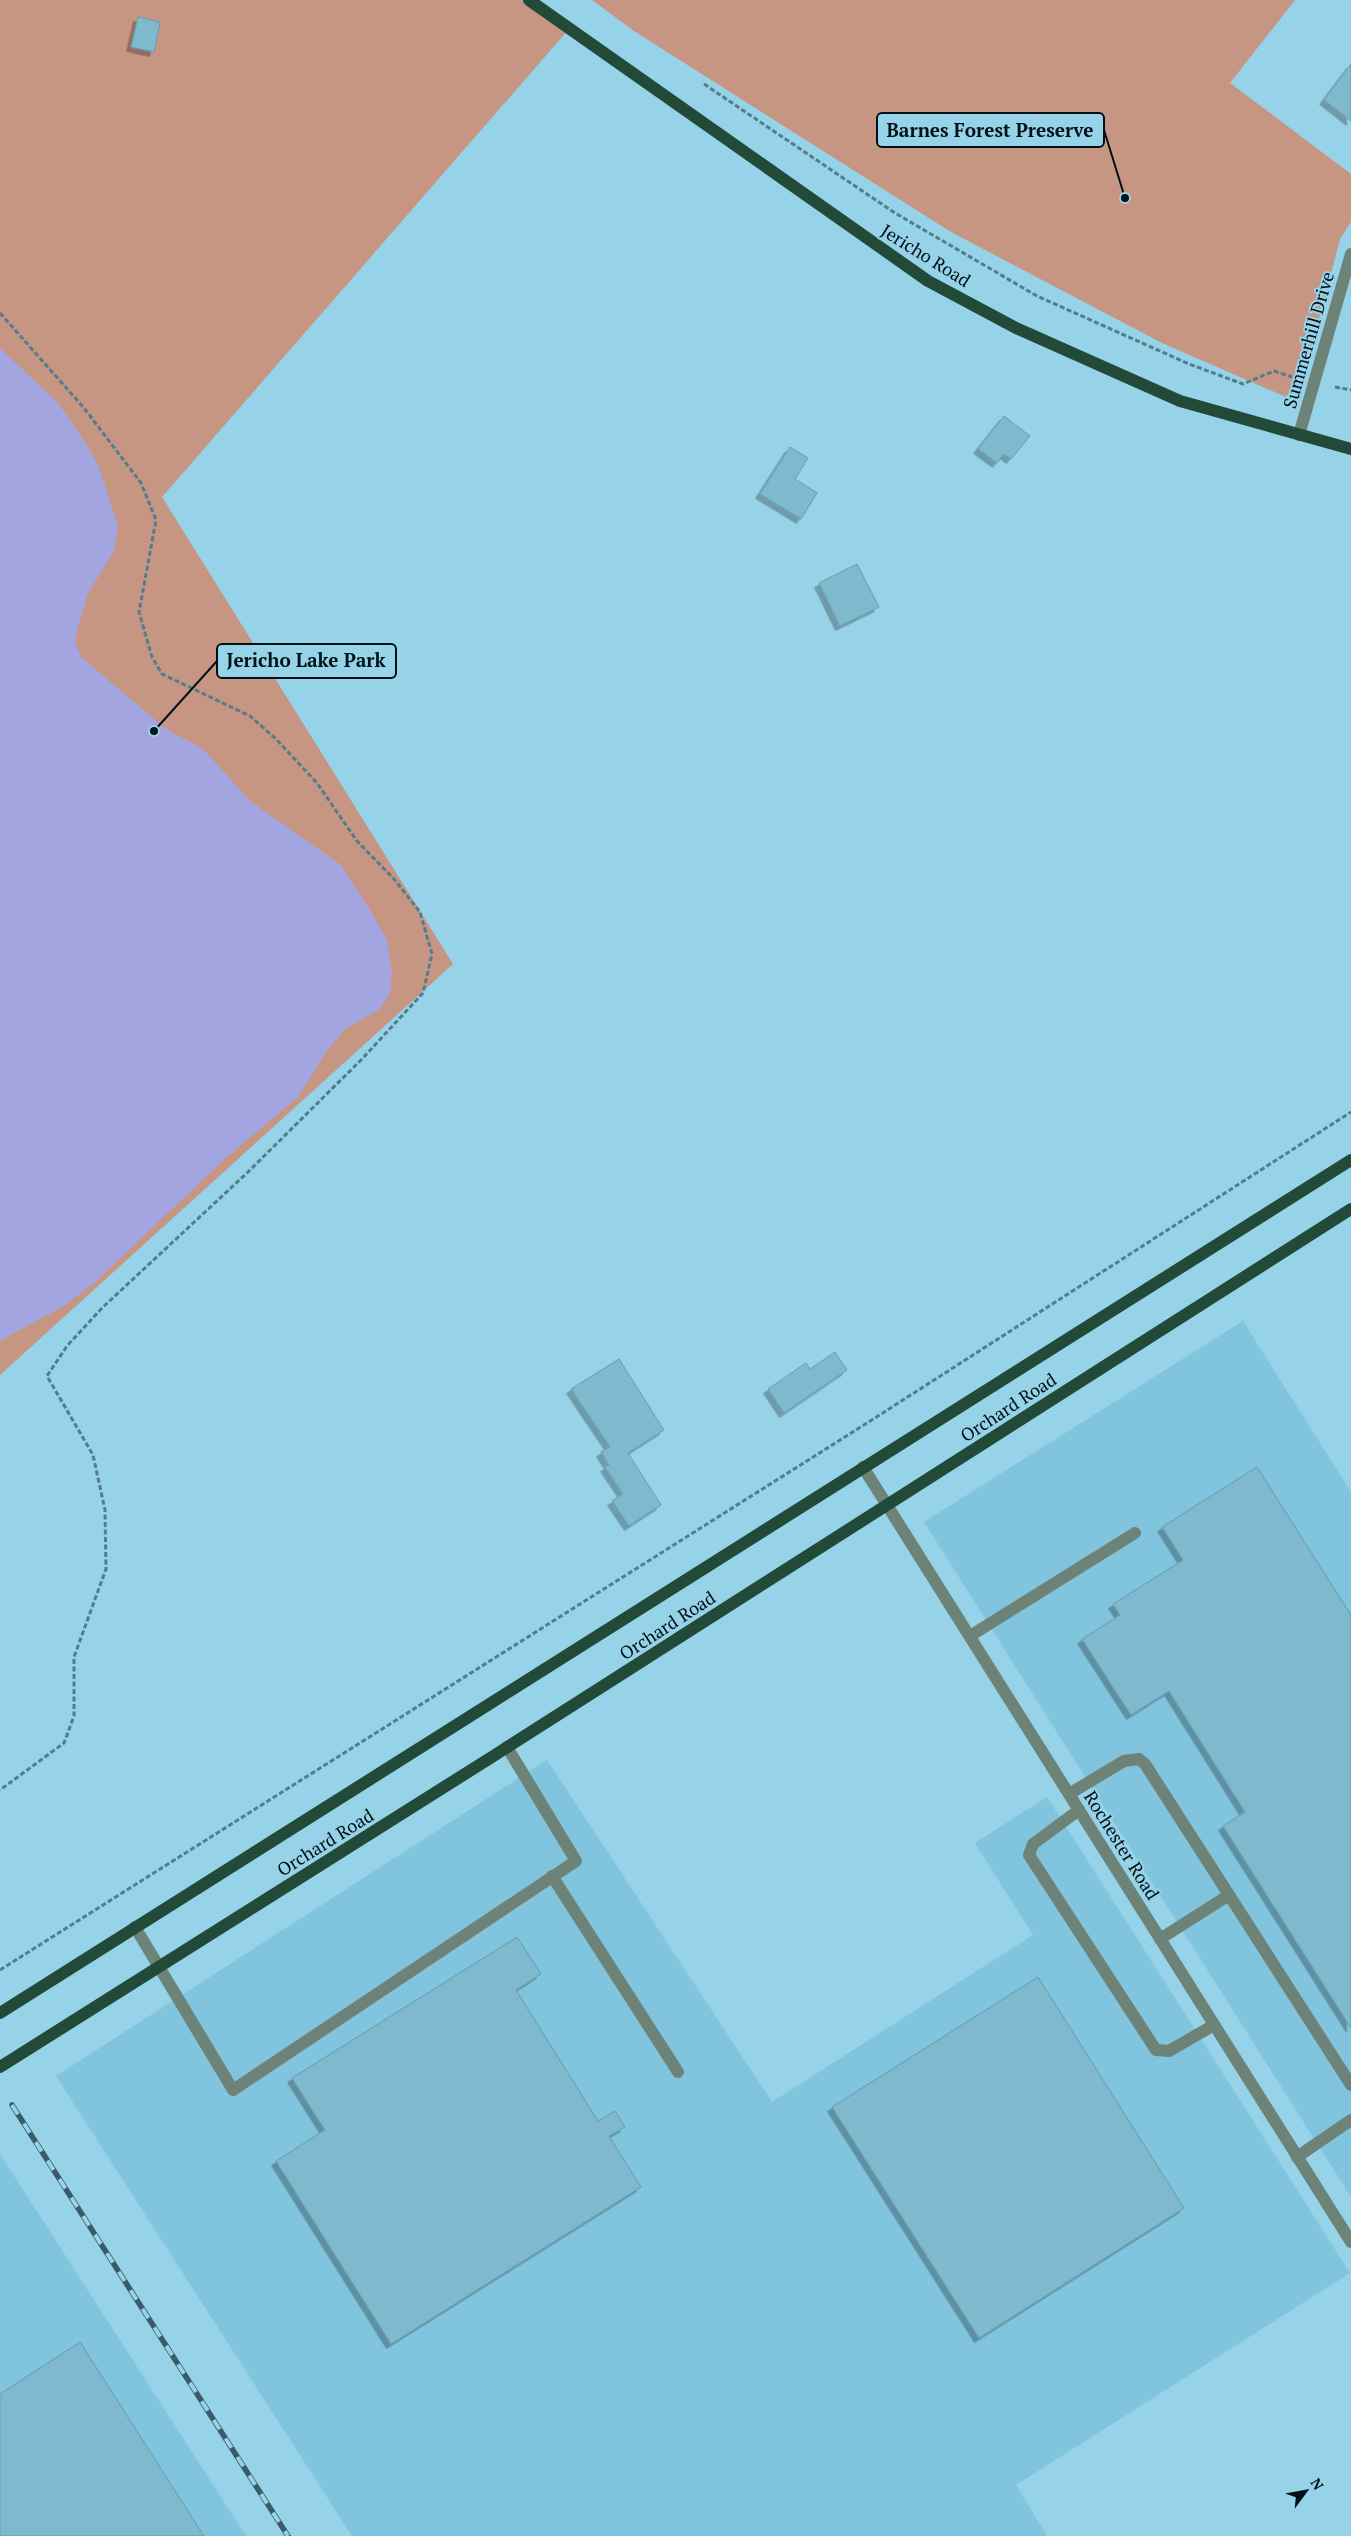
<svg xmlns="http://www.w3.org/2000/svg" width="1351" height="2536" font-family="'PT Serif',serif">
	<style>
		.built { fill: #81c4dd }
		.green { fill: #c69683 }
		.water { fill: #a3a5e0 }
		.building { fill: #7eb9ce; stroke: #639db2; filter: url(#shadow) }
		.lines { fill: none; stroke-linecap: round; stroke-linejoin: round }
		.path { stroke: #547d8c; stroke-width: 3; stroke-dasharray: 5 2.5; stroke-linecap: butt }
		.minor { stroke: #6e8378; stroke-width: 12 }
		.major { stroke: #214b38; stroke-width: 12 }
		.rail-casing { stroke: #3a5b68; stroke-width: 5.5 }
		.rail { stroke: #96d2e8; stroke-width: 4; stroke-dasharray: 11; stroke-linecap: butt }
		.labels { text-anchor: middle; dominant-baseline: central; stroke-width: 4; stroke-linejoin: round; paint-order: stroke }
		.street-label { font-size: 18px; fill: #001017; stroke: #96d2e8 }
		.leader { fill: none; stroke: #001017; stroke-width: 2 }
		.callout-dot { fill: #001017; stroke: #96d2e8; stroke-width: 2 }
		.callout { fill: #96d2e8; stroke: #001017; stroke-width: 2 }
		.callout-label { font-size: 19px; text-anchor: middle; font-weight: bold; fill: #001017 }
	</style>
	<defs>
		<filter id="shadow"><feDropShadow dx="-4.5" dy="4.5" stdDeviation="0" flood-color="#0004"/></filter>
	</defs>
	<rect width="100%" height="100%" fill="#96d2e8"/>
	<g class="built">
		<polygon points="1243,1321 1351,1492 1351,2197 924,1522"/>
		<polygon points="547,1760 772,2102 1033,1935 975,1843 1047,1797 1350,2273 1016,2485 1047,2536 352,2536 56,2076"/>
		<polygon points="0,2154 246,2536 0,2536"/>
	</g>
	<g class="green">
		<polygon points="0,0 529,0 569,29 162,497 453,964 0,1375"/>
		<polygon points="592,0 1295,0 1230,83 1351,174 1351,222 1340,239 1306,370 1286,397 1162,343 951,232 634,31"/>
	</g>
	<polygon class="water" points="0,348 58,403 82,437 98,464 118,525 114,551 88,593 78,627 75,642 81,657 166,729 203,749 250,801 341,865 370,910 387,940 392,974 390,993 380,1009 345,1029 327,1051 298,1097 227,1157 95,1282 64,1306 0,1341"/>
	<g class="building">
		<polygon points="138,17 160,22 154,52 131,47"/>
		<polygon points="1351,64 1351,121 1324,100"/>
		<polygon points="1004,416 1030,436 1011,459 1004,454 997,463 978,449"/>
		<polygon points="790,447 808,458 795,479 817,493 801,519 760,494"/>
		<polygon points="857,564 879,607 840,626 819,583"/>
		<polygon points="835,1352 847,1370 784,1413 768,1389 806,1363 810,1369"/>
		<polygon points="619,1359 664,1430 628,1453 661,1505 629,1526 612,1501 623,1494 605,1467 609,1465 601,1452 610,1447 571,1389"/>
		<polygon points="1257,1467 1351,1615 1351,2028 1223,1826 1245,1812 1169,1691 1131,1715 1082,1639 1120,1615 1113,1604 1183,1560 1162,1527"/>
		<polygon points="517,1937 541,1974 516,1990 598,2121 615,2111 625,2127 609,2136 641,2187 391,2344 276,2161 325,2130 292,2078"/>
		<polygon points="1038,1977 1184,2208 979,2338 832,2107"/>
		<polygon points="80,2342 204,2536 0,2536 0,2394"/>
	</g>
	<g class="lines">
		<g class="path">
			<polyline points="704,84 895,213 1037,296 1189,364 1243,384 1274,371 1292,377"/>
			<polyline points="0,313 84,408 141,483 156,520 139,612 152,657 162,674 250,716 276,739 317,783 357,841 394,879 420,912 432,954 423,993 361,1060 248,1172 102,1308 67,1346 47,1376 93,1455 105,1510 106,1569 74,1657 74,1716 64,1743 0,1790"/>
			<polyline points="1335,387 1351,390"/>
			<polyline points="0,1970 875,1418 1351,1112"/>
		</g>
		<g class="minor">
			<polyline points="1299,435 1351,254"/>
			<polyline points="863,1467 1351,2242"/>
			<polyline points="970,1636 1135,1533"/>
			<polyline points="1069,1794 1124,1761 1139,1759 1145,1764 1351,2085"/>
			<polyline points="1079,1810 1033,1844 1029,1855 1156,2050 1169,2051 1214,2025"/>
			<polyline points="552,1876 678,2072"/>
			<polyline points="135,1927 233,2090 576,1861 507,1747"/>
			<polyline points="1160,1939 1229,1895"/>
			<polyline points="1297,2157 1351,2120"/>
		</g>
		<g class="major">
			<polyline points="529,0 928,281 1016,328 1180,401 1351,449"/>
			<polyline points="0,2013 1351,1160"/>
			<polyline points="0,2067 495,1755 1351,1209"/>
		</g>
		<defs>
			<polyline id="rail" points="12,2105 288,2536"/>
		</defs>
		<use href="#rail" class="rail-casing"/>
		<use href="#rail" class="rail"/>
	</g>
	<g class="labels">
		<g class="street-label">
			<text transform="translate(926 255) rotate(32)">Jericho Road</text>
			<text transform="translate(1308 340) rotate(-74)">Summerhill Drive</text>
			<text transform="translate(1008 1407) rotate(-33)">Orchard Road</text>
			<text transform="translate(667 1625) rotate(-33)">Orchard Road</text>
			<text transform="translate(325 1842) rotate(-32)">Orchard Road</text>
			<text transform="translate(1122 1845) rotate(58)">Rochester Road</text>
		</g>
	</g>
	<path class="leader" d="M1125 198L1104 130M154 731L217 661"/>
	<g class="callout-dot">
		<circle cx="1125" cy="198" r="5"/>
		<circle cx="154" cy="731" r="5"/>
	</g>
	<g class="callout">
		<rect x="877" y="113" width="227" height="34" rx="5"/>
		<rect x="217" y="644" width="179" height="34" rx="5"/>
	</g>
	<g class="callout-label">
		<text x="990" y="137">Barnes Forest Preserve</text>
		<text x="306" y="667">Jericho Lake Park</text>
	</g>
	<g transform="translate(1306 2491) rotate(58)" stroke="#96d2e8" stroke-width="4" paint-order="stroke">
	<path d="M0-4L9 19L0 12L-9 19Z" fill="#001017"/>
	<text y="-8" font-size="14" font-weight="bold" text-anchor="middle" fill="#001017">N</text>
	</g>
</svg>
